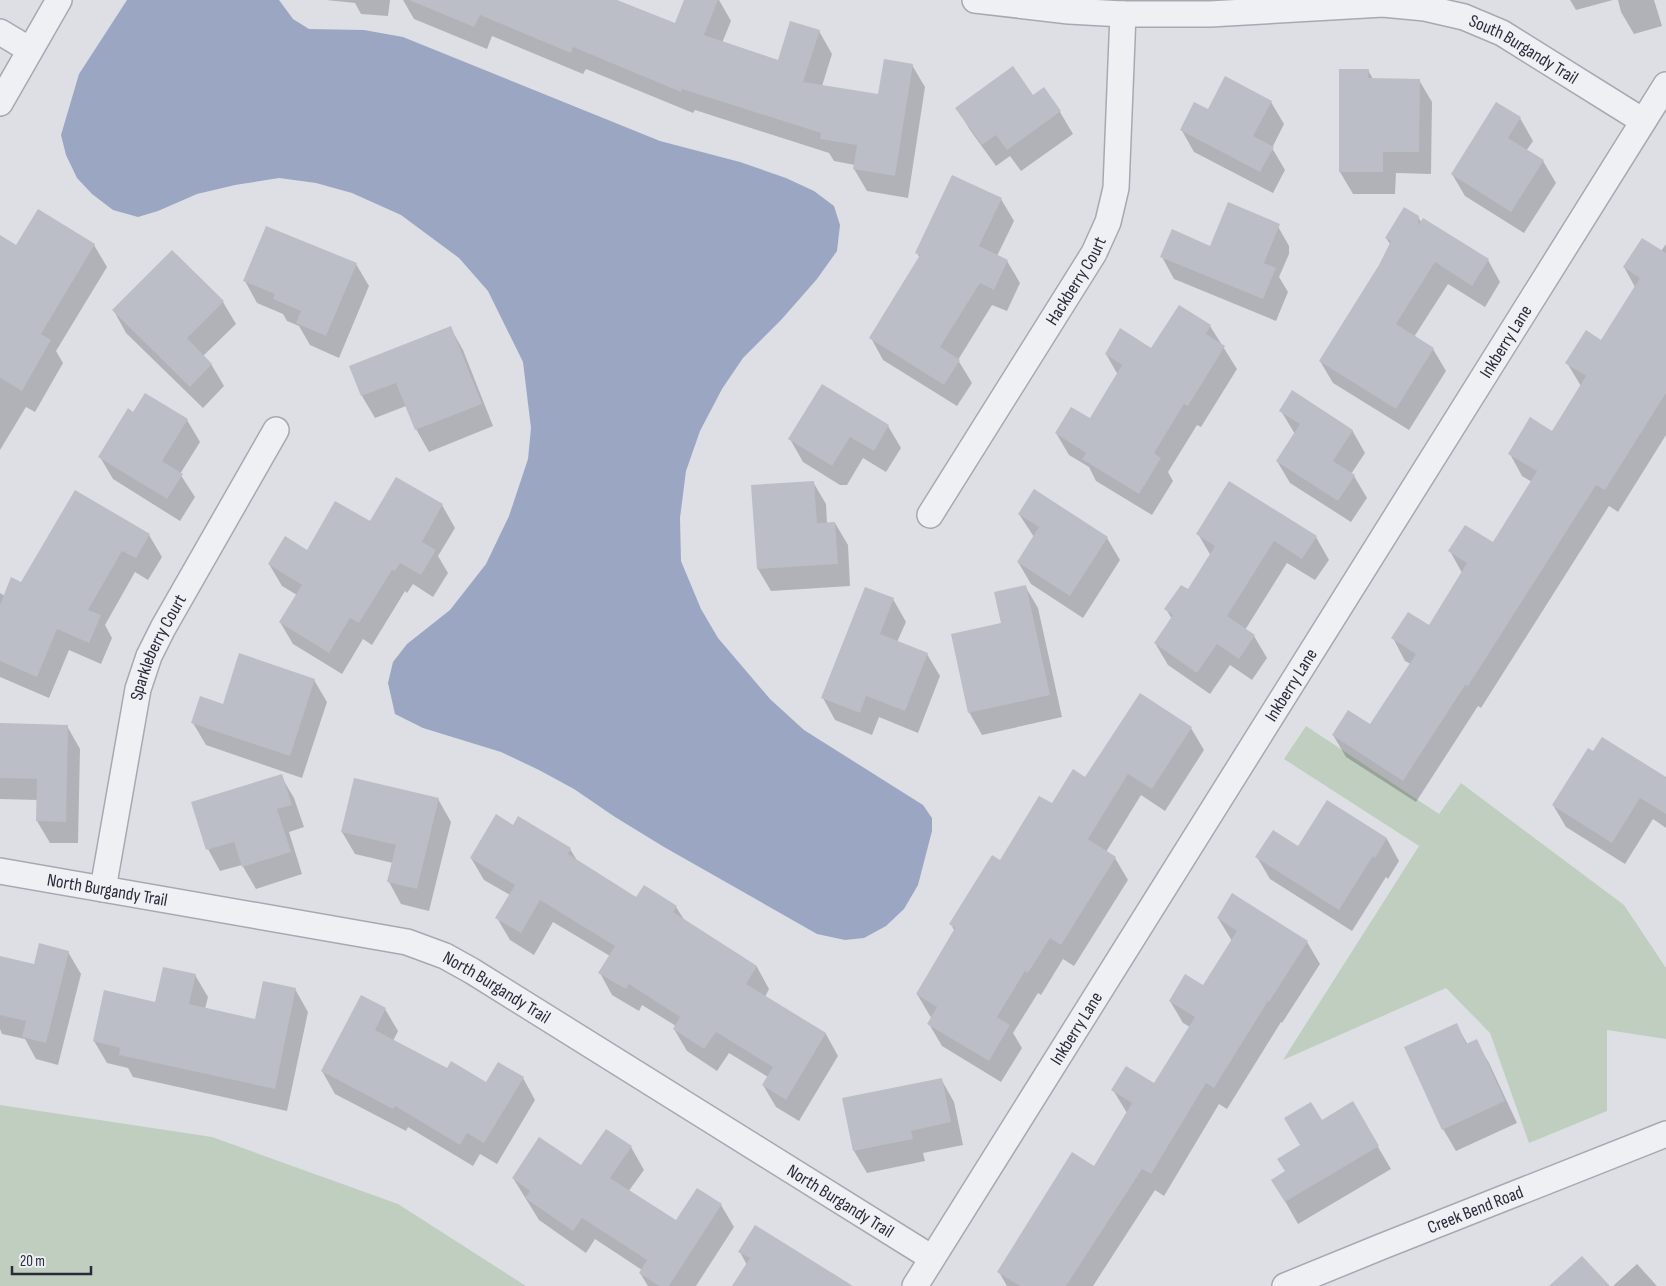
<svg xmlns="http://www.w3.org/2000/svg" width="1666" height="1286" font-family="'Sofia Sans Condensed',sans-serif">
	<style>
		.green { fill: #c0cebf }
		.water { fill: #9ba7c2 }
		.shadow { fill: #0003 }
		.building { fill: #bbbdc7 }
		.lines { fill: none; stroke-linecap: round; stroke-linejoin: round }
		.street-casing { stroke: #a7a9b2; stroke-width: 28 }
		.street { stroke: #eff0f4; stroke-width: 25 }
		.labels { text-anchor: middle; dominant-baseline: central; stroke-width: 4; stroke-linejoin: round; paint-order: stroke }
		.street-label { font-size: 18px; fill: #282b3a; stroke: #eceef3 }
	</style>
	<rect width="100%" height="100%" fill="#dddfe5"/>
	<g class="green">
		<polygon points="1306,726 1439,814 1461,783 1624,905 1666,968 1666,1039 1607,1030 1607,1111 1529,1143 1490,1033 1446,988 1283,1060 1419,846 1284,759"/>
		<polygon points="0,1105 212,1137 398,1204 526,1286 0,1286"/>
	</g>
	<polygon class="water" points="127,0 279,0 293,19 309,29 364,30 403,37 660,141 740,162 786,178 814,191 834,206 840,225 837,251 817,279 781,320 743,358 722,389 700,431 686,471 680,518 681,561 701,609 718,638 770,699 804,730 923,805 932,818 932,831 918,885 904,909 886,926 864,938 845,940 817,934 664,847 615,817 574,789 539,770 501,752 423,728 395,714 388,683 393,662 407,644 450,610 486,564 509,516 528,459 531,428 523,362 488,291 459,258 401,215 352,193 316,183 279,178 235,185 197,194 158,211 138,217 113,210 92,194 77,178 66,155 61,135 79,74"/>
	<g class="shadow">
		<polygon points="326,0 390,0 388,16 361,14 355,3"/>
		<polygon points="403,0 614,0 675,25 685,0 719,0 731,21 722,43 779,61 819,31 832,54 822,86 879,96 912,65 925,87 908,198 867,191 854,169 855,165 834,161 829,153 695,110 693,113 586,69 583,74 492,36 487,49 414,19"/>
		<polygon points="1570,0 1613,0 1576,10"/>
		<polygon points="1618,0 1654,0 1662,26 1634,34 1621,12"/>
		<polygon points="1368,70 1373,79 1419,80 1432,102 1431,174 1396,173 1395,194 1353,194 1340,172"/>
		<polygon points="1033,97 1060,112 1073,134 1021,171 1010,156 996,166 970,130 957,108"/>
		<polygon points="1271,102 1284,124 1272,148 1285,170 1273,193 1194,152 1181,129 1208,110"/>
		<polygon points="1520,118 1533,141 1526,151 1543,161 1556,183 1524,233 1465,196 1452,174"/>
		<polygon points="1001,199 1014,221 997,256 1007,261 1020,283 1007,311 992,305 958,360 972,383 957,406 883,360 871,338 920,258 917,253"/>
		<polygon points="1418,217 1422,223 1488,260 1500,282 1485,307 1448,284 1414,337 1433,349 1446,371 1409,430 1333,383 1320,361 1380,266 1390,244 1386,238"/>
		<polygon points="1276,223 1289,246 1289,254 1279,277 1288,292 1276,321 1174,279 1162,257 1211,247"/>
		<polygon points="0,236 17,246 94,245 107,267 56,351 63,363 35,412 26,407 0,450"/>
		<polygon points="1666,244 1666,435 1618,512 1609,506 1481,708 1478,706 1416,802 1346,757 1333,735 1370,726 1411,664 1405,661 1393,638 1429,626 1462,573 1450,551 1493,544 1532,482 1522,476 1510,454 1552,432 1581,386 1567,363 1601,341 1635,287 1624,267 1661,251"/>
		<polygon points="356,264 369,286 339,358 310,345 299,326 287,321 283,314 257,303 245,281"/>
		<polygon points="223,302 236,324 203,356 211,364 224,386 203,408 126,333 114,311"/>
		<polygon points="1210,326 1237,369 1201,427 1197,425 1168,472 1173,481 1152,515 1096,481 1089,467 1069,455 1056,433 1090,420 1118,375 1106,354 1152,350"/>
		<polygon points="450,327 463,350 493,426 429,452 416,429 406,406 375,418 362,396 351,367"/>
		<polygon points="823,386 888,426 901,448 886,472 863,458 847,485 840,485 803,462 790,439"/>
		<polygon points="1281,411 1352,430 1365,453 1351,474 1354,476 1367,498 1351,522 1290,483 1277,461 1295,434"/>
		<polygon points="134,413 187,420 200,442 180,474 195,497 180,521 113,479 100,457"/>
		<polygon points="813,482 826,504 827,523 835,523 848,545 850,586 771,591 758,569 752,486"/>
		<polygon points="442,505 455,528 438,556 448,573 433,597 413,584 407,593 405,591 372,645 363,639 342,674 293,644 280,622 297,595 282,586 269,564 307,551 371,523"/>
		<polygon points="1019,514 1107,538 1120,560 1083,618 1031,584 1018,562 1034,537"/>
		<polygon points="1198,534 1316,537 1329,560 1315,580 1287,563 1245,630 1254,636 1267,658 1252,680 1230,665 1210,694 1168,665 1155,643 1172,619 1166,609 1188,591 1211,556"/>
		<polygon points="149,535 162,557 148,580 135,572 105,625 112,638 101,664 69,650 49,698 0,677 0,593 5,596 22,583"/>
		<polygon points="1025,586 1038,608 1062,717 982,735 969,712"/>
		<polygon points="893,599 906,622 897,642 927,654 940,676 918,733 879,717 872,735 835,720 823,698"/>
		<polygon points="314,680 327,702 302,778 206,745 193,723 224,705"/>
		<polygon points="1140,695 1191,728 1204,750 1165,811 1141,795 1106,852 1115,858 1128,880 1074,966 1063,959 1041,995 1038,993 1013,1033 1022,1048 1001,1082 942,1046 929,1024 932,1018 930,1016 917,994 955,932 951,924 1000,862 1052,805 1086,778"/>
		<polygon points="0,724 67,726 80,749 78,843 50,843 37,821 38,800 0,799"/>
		<polygon points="281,776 294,798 304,827 289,832 302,874 256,889 242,865 220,871 208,849"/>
		<polygon points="1666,778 1666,828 1653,819 1625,864 1566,827 1553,805"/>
		<polygon points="438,799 451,822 429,911 401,904 389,882 393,863 355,854 342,832"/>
		<polygon points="1327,801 1387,839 1399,861 1388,879 1386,877 1352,931 1270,879 1257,857 1298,848"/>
		<polygon points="514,827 570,849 578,862 637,899 676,907 685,921 757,967 769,989 765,997 826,1034 838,1056 799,1121 776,1107 763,1085 768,1077 729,1053 717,1071 687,1051 674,1029 676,1026 642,1005 639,1011 612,995 600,973 610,956 553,922 534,955 510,940 497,918 510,895 484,880 471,858"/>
		<polygon points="1218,918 1307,942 1320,964 1282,1023 1281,1022 1227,1109 1219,1104 1164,1196 1155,1190 1093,1286 1007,1286 999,1272 1094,1167 1127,1113 1113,1090 1154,1084 1190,1027 1183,1023 1170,1001 1203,986 1232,941"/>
		<polygon points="68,952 81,974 58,1065 36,1059 25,1039 2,1034 0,1029 0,970 35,966"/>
		<polygon points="195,975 208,997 205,1009 256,1020 295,989 308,1012 287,1111 133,1077 128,1068 107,1063 94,1041 156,1003"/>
		<polygon points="385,1009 398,1031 393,1041 448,1069 486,1084 523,1078 535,1100 497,1164 480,1154 473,1166 408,1127 406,1131 335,1094 322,1071"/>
		<polygon points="1456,1024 1468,1045 1476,1041 1489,1063 1517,1123 1456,1151 1443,1129"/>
		<polygon points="941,1079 954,1102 963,1145 923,1153 925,1161 867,1173 854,1151 844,1099"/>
		<polygon points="1352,1103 1391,1169 1298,1224 1273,1180 1286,1172 1301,1146 1322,1121"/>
		<polygon points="631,1147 644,1170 628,1192 676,1222 721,1205 734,1227 696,1286 648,1286 640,1273 642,1270 595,1239 586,1253 539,1220 513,1178 581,1167"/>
		<polygon points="740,1252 850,1286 734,1286 747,1265"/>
		<polygon points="1637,1264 1657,1286 1613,1286"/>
	</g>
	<g class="building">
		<polygon points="409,0 617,0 675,23 684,0 718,0 704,35 778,60 790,21 820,30 803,82 878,94 884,59 913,64 895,176 853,169 857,145 820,139 821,133 682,89 681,92 573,47 571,53 480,15 474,27"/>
		<polygon points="1013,66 1033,95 1044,87 1061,111 1007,150 996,135 982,145 955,108"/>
		<polygon points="1339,69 1369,69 1368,78 1420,79 1419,152 1383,152 1383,172 1339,172"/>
		<polygon points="1225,76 1272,101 1253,136 1274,147 1260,172 1180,130 1194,102 1208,109"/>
		<polygon points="1496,102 1521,117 1508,138 1544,160 1511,212 1451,174"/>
		<polygon points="952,175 1002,198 979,246 1008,260 994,290 980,283 940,347 960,360 944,385 869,338 920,255 915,253"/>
		<polygon points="1228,202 1280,224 1264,263 1276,268 1263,299 1160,257 1172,229 1210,246"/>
		<polygon points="1404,207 1419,216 1418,226 1423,218 1489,259 1472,286 1435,262 1396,324 1434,348 1396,409 1319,361 1379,265 1391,241 1385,238"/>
		<polygon points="38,209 95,244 41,334 51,340 22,391 0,378 0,235 16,245"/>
		<polygon points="266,226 357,263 326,336 296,323 301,311 273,299 275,294 243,281"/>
		<polygon points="1642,238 1666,253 1666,393 1605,490 1596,485 1468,686 1465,685 1403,781 1332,735 1348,710 1370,724 1416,654 1391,638 1408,612 1429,625 1467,563 1448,551 1465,525 1493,542 1537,471 1508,454 1530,417 1552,431 1586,376 1565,363 1586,330 1601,340 1640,278 1623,267"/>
		<polygon points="172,250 224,301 187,338 212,364 190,387 112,310"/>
		<polygon points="1179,305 1211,325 1206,334 1225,346 1188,406 1184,404 1154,453 1161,458 1139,494 1082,459 1086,453 1055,433 1071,407 1090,418 1122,365 1105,354 1120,328 1151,348"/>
		<polygon points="451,326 482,404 415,430 396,383 361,396 349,366"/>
		<polygon points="822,384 889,425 874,451 850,437 832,466 788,439"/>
		<polygon points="1292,390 1353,430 1333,461 1355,475 1338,501 1276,461 1300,424 1279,411"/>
		<polygon points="145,393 188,419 162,461 183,474 167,499 98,457 128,408 133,412"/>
		<polygon points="396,477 443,504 422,542 436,550 421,575 400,563 395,571 392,570 359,623 350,618 329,653 279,622 302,585 268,564 285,536 307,550 335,501 370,521"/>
		<polygon points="814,481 817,523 835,522 838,564 757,569 751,485"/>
		<polygon points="1229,481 1317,536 1302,559 1274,541 1227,616 1255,635 1239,659 1217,644 1197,673 1154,643 1173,615 1164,609 1181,585 1188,589 1215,546 1196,534"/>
		<polygon points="1034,489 1108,537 1070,596 1017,562 1039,527 1018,514"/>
		<polygon points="75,490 150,534 136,558 122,551 88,610 101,615 89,643 57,629 37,677 0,661 0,605 11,577 21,582"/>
		<polygon points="1026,585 1050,695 968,713 951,634 1001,623 994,592"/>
		<polygon points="865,587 894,598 880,634 928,653 905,711 866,696 860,713 821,698"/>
		<polygon points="239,653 315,679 290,756 191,723 200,696 223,704"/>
		<polygon points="1140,693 1192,727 1152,789 1128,774 1088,839 1116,857 1061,945 1050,938 1028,973 1025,971 997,1017 1010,1025 989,1061 927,1024 937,1007 916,994 955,928 949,924 992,855 1000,860 1039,796 1052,803 1073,769 1085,777"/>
		<polygon points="0,723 68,725 66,822 36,821 37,779 0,778"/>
		<polygon points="1602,737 1666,777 1666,814 1640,798 1612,843 1552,805 1588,748 1593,751"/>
		<polygon points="282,774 292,805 277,809 291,852 242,867 234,842 206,850 191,802"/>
		<polygon points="354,778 439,798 417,889 387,882 396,845 341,832"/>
		<polygon points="1327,800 1387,838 1375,858 1373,856 1339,910 1255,857 1273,830 1298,846"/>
		<polygon points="496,814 513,825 518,816 571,848 568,854 636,897 644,885 677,906 673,912 757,966 746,984 826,1033 786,1100 762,1085 773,1067 716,1032 704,1049 673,1029 680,1017 629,984 626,989 598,973 615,946 540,900 521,933 495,918 515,885 470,858"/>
		<polygon points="1232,893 1308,941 1269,1002 1268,1001 1214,1088 1206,1083 1151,1174 1142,1169 1066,1286 1020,1286 997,1272 1072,1152 1094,1166 1132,1103 1111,1090 1126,1066 1154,1083 1195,1017 1169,1001 1185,974 1203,985 1237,931 1217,918"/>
		<polygon points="39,943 69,951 46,1043 22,1037 26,1021 0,1015 0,956 34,964"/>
		<polygon points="163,967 196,974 189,1004 255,1019 263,981 296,988 275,1089 119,1055 120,1048 93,1041 104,990 155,1002"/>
		<polygon points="361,995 386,1008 375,1030 447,1068 451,1061 486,1082 498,1062 524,1077 484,1143 467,1133 460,1145 395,1106 393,1109 321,1071"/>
		<polygon points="1457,1023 1466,1044 1477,1039 1505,1101 1442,1130 1404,1047"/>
		<polygon points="942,1078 951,1122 911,1131 913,1139 853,1151 842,1098"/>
		<polygon points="1353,1101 1379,1146 1285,1202 1271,1180 1285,1171 1277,1159 1300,1145 1284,1118 1311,1102 1322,1120"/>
		<polygon points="606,1129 632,1146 610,1178 676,1220 697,1188 722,1204 669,1286 659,1286 639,1273 647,1260 582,1218 573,1231 525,1198 530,1191 512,1178 539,1137 581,1165"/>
		<polygon points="755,1225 853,1286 732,1286 750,1258 738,1252"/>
		<polygon points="1582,1256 1610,1286 1549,1286"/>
	</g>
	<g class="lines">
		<defs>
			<g id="street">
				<path id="s1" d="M975 0 1069 11 1123 14H1210L1383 4 1425 8 1464 17 1502 33 1643 121"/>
				<polyline points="0,32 30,50"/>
				<polyline points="0,103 59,0"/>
				<path id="s2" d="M930 515 1094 253 1108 222 1116 188 1123 14"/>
				<path id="s3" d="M0 871 407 942 445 956 472 971 932 1258"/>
				<path id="s4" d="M103 889 138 689 149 656 163 628 276 430"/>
				<path id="s5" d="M915 1286 1666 85"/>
				<path id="s6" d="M1285 1286 1383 1246 1666 1134"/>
			</g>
		</defs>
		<use href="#street" class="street-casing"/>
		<use href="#street" class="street"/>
	</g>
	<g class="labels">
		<g class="street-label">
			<text stroke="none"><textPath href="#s1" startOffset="559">South Burgandy Trail</textPath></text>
			<text stroke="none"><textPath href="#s2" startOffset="276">Hackberry Court</textPath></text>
			<text stroke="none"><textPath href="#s5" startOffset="1114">Inkberry Lane</textPath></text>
			<text stroke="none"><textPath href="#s4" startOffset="249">Sparkleberry Court</textPath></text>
			<text stroke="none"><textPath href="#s5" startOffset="709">Inkberry Lane</textPath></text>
			<text stroke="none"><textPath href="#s3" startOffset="109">North Burgandy Trail</textPath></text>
			<text stroke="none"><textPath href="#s3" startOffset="514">North Burgandy Trail</textPath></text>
			<text stroke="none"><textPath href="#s5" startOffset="304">Inkberry Lane</textPath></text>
			<text stroke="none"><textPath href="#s3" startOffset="919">North Burgandy Trail</textPath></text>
			<text stroke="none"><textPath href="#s6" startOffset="205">Creek Bend Road</textPath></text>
		</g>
	</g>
	<path d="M12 1266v8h79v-8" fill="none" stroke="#282b3a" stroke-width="2.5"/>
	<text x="20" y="1266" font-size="15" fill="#282b3a" stroke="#eceef3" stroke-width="4" paint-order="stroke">20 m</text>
</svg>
